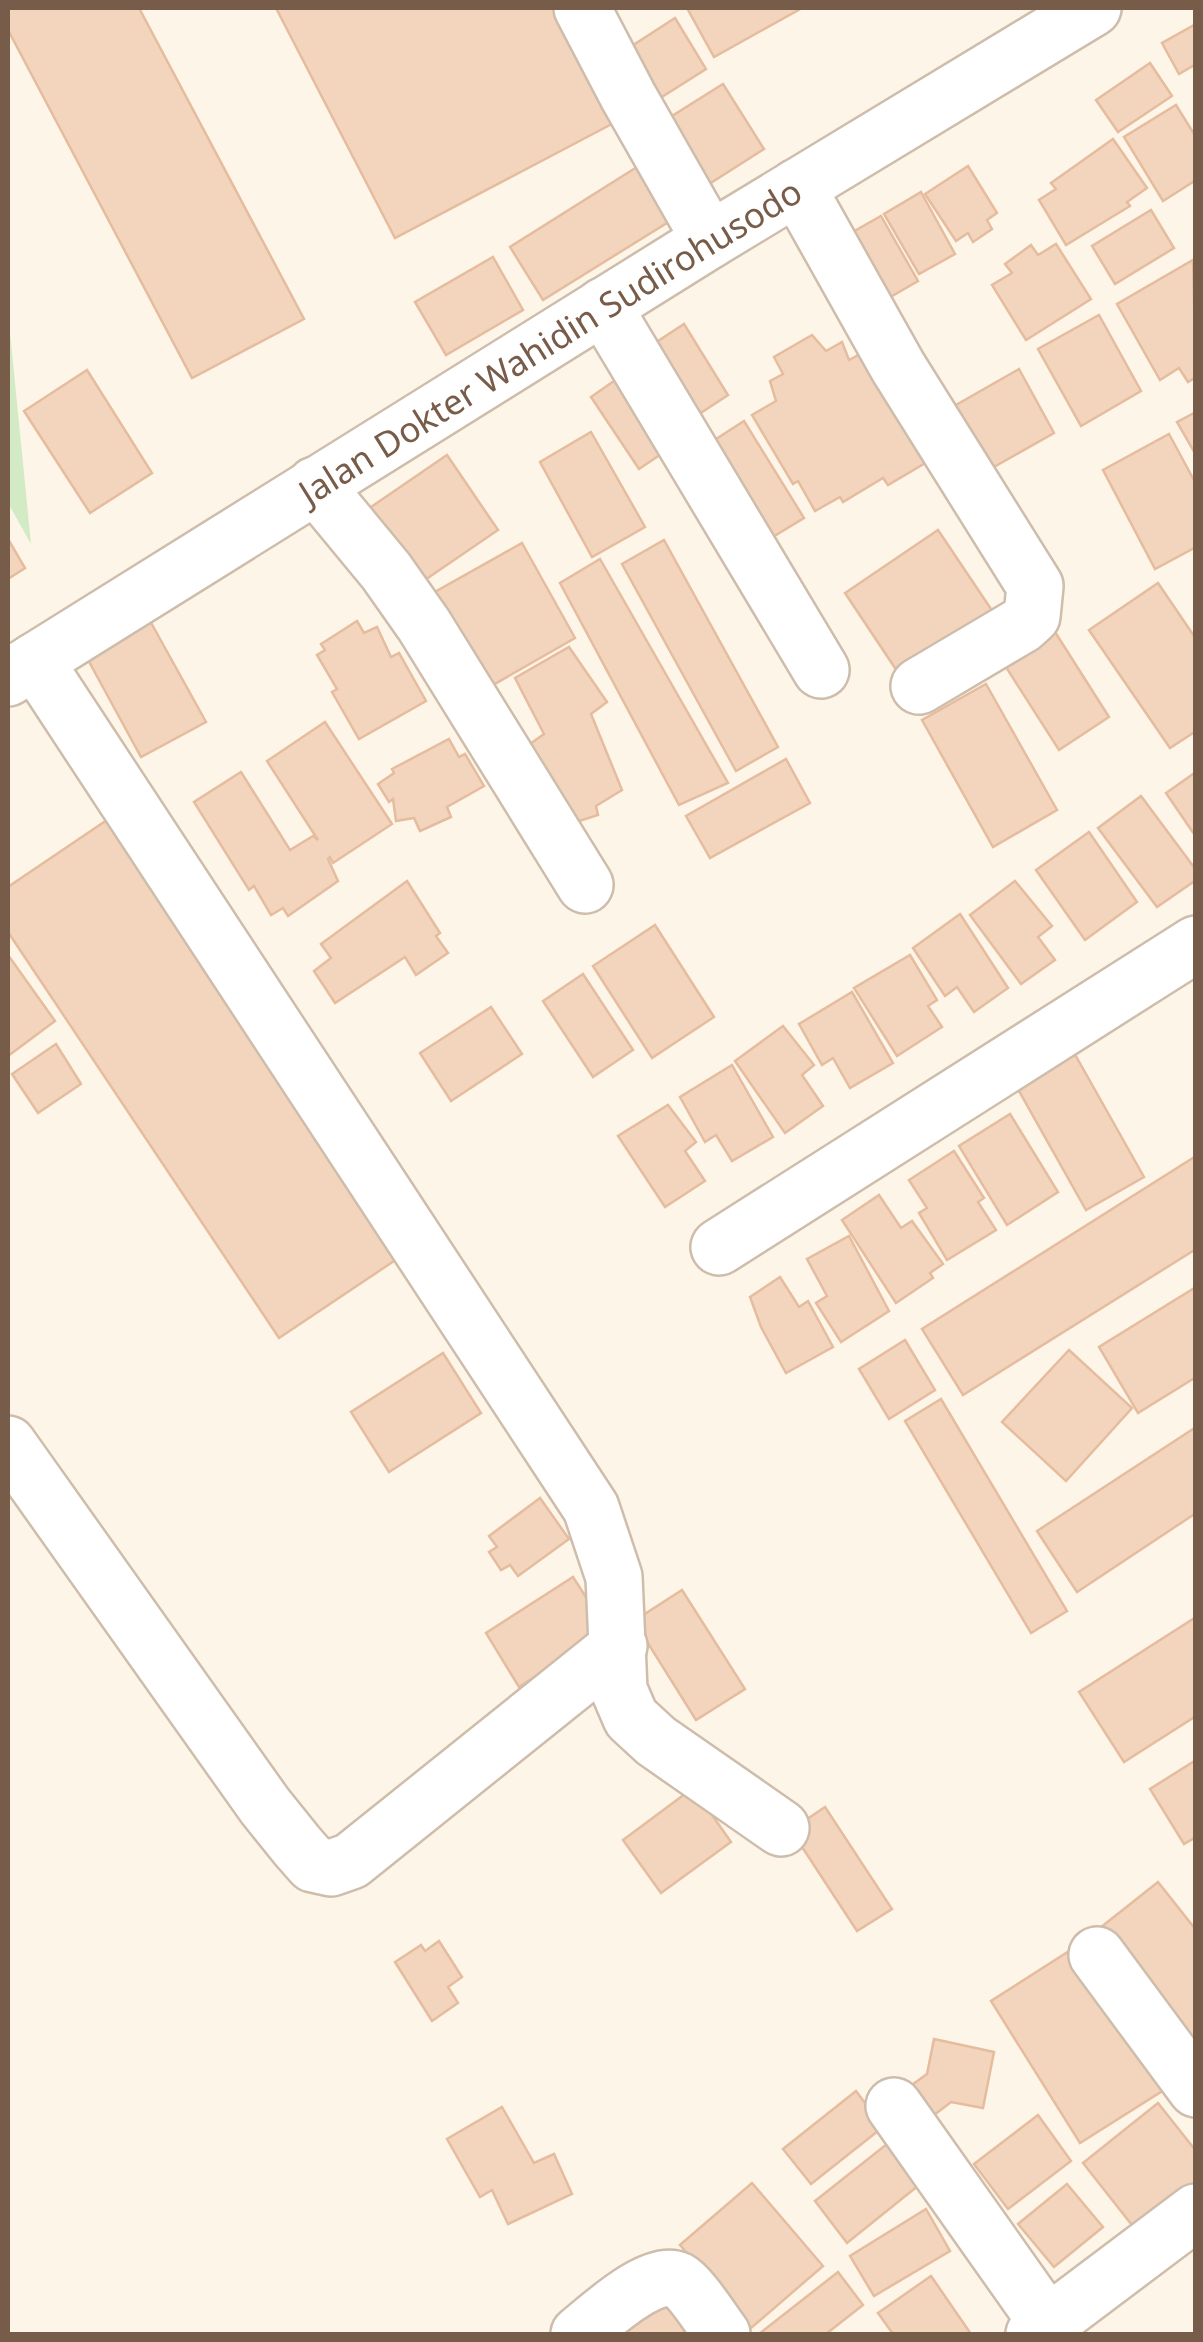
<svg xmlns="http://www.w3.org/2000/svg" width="1203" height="2342" font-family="'Noto Sans',sans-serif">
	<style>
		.green { fill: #d3ebc5 }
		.building { fill: #f3d5be; stroke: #e6bc9e; stroke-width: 2.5 }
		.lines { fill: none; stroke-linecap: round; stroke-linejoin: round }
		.minor-casing { stroke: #cfbdac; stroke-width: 60 }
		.minor { stroke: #fff; stroke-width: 55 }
		.labels { text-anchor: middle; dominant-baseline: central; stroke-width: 10; stroke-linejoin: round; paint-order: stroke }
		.street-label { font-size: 35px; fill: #785c4a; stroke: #fff9ee }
	</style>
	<rect width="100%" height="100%" fill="#fdf5e7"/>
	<polygon class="green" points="8,312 31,544 8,503"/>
	<g class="building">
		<polygon points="8,8 139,8 304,319 192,378 8,30"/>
		<polygon points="276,8 568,8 625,117 395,238"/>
		<polygon points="687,8 802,8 714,57"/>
		<polygon points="675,18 706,69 646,107 615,57"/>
		<polygon points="1196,24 1196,64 1179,74 1162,43"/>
		<polygon points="1150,63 1172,96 1118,132 1096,100"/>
		<polygon points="723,84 764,149 695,193 653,128"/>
		<polygon points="1176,105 1196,137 1196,180 1163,201 1124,137"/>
		<polygon points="1113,139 1147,188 1127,202 1130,206 1066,245 1039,200 1056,189 1051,183"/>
		<polygon points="645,162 678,216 543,300 510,247"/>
		<polygon points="968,166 997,213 987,220 992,229 973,242 968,233 956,241 925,194"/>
		<polygon points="921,192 955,254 919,274 884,214"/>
		<polygon points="1151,210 1174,248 1115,284 1092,246"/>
		<polygon points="881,216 918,281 873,307 837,241"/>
		<polygon points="1056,244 1091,299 1026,340 992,285 1012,273 1005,264 1031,245 1038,255"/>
		<polygon points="493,257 523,310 446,355 415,302"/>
		<polygon points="1193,260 1196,377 1188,382 1179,368 1160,380 1117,304"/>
		<polygon points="1099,315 1141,391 1081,426 1038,349"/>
		<polygon points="684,324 728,395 690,420 646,349"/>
		<polygon points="812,335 826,351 842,342 849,360 866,351 932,459 888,485 883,478 843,502 840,497 815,511 798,481 793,484 752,415 776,401 770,381 783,374 774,357"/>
		<polygon points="1019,369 1054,433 985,472 949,409"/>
		<polygon points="87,370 152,473 90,513 24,411"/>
		<polygon points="624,374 673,446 639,469 591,397"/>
		<polygon points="1196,412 1196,455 1177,422"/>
		<polygon points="744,421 804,518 766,541 707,445"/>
		<polygon points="591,432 645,527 592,557 540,462"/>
		<polygon points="1169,434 1196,484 1196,547 1155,569 1103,470"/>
		<polygon points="447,455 498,530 419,584 368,509"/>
		<polygon points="938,530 997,618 903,680 845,593"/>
		<polygon points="8,539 25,568 8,579"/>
		<polygon points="664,540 778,747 736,771 622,564"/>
		<polygon points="522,543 575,638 486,689 433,593"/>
		<polygon points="600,559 728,783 679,805 560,583"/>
		<polygon points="1158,583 1196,639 1196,731 1170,748 1089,630"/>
		<polygon points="144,610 206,722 141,757 80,645"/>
		<polygon points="357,621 364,633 377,627 391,657 399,653 426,701 359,739 332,692 337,689 317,655 325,650 321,644"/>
		<polygon points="1048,621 1109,717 1059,750 997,653"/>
		<polygon points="569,647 607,702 591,714 622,790 596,806 598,815 564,826 520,751 544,734 515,678"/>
		<polygon points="986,684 1057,810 993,847 922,720"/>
		<polygon points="325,722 392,824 333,863 330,857 328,859 338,881 288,916 283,908 271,915 254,886 249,890 194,802 241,772 290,850 313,836 318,840 267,761"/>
		<polygon points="449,739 459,757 465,754 484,786 447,807 451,817 420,831 414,818 396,821 393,799 389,802 378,784 394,773 392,769"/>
		<polygon points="786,759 810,803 710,858 686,816"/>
		<polygon points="1196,772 1196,837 1166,793"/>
		<polygon points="1141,796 1196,870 1196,880 1157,907 1098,828"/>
		<polygon points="107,820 400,1257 279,1338 8,932 8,887"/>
		<polygon points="1089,832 1137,902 1085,940 1036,870"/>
		<polygon points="407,881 440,933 436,936 448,953 416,975 405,957 335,1003 314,971 331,958 321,944"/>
		<polygon points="1015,881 1052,926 1038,937 1055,960 1021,984 970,915"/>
		<polygon points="960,914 1008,988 974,1012 957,987 945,996 913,948"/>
		<polygon points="655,925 714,1017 652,1058 593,966"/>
		<polygon points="8,955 55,1021 8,1056"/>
		<polygon points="910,955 937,1000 928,1006 942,1027 897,1056 854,988"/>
		<polygon points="583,974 633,1050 593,1077 543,1001"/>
		<polygon points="852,992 893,1063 850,1088 833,1058 822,1065 799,1024"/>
		<polygon points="491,1007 522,1054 451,1101 420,1053"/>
		<polygon points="783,1026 814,1065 802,1075 823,1106 785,1133 735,1061"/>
		<polygon points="1068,1042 1144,1177 1086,1210 1010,1075"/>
		<polygon points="56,1044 81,1084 38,1113 12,1074"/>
		<polygon points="732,1065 773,1137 732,1161 716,1135 705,1142 680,1097"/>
		<polygon points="668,1105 696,1142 685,1151 705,1181 665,1207 618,1136"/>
		<polygon points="1010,1114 1058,1192 1007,1225 959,1146"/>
		<polygon points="954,1151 984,1198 978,1202 996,1230 947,1260 919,1213 927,1208 909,1180"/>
		<polygon points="1196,1156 1196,1249 963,1395 922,1329"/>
		<polygon points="879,1195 901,1228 912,1221 943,1264 930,1273 933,1278 896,1303 842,1220"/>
		<polygon points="849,1236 889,1311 841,1342 816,1303 827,1296 807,1259"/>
		<polygon points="780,1277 799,1307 808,1301 833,1347 786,1373 761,1327 750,1297"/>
		<polygon points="1196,1287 1196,1377 1138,1413 1099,1347"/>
		<polygon points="905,1340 935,1390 889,1419 859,1369"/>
		<polygon points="1069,1350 1132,1408 1066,1481 1002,1422"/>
		<polygon points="443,1353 481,1413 389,1472 351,1412"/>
		<polygon points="941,1399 1067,1611 1031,1633 905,1421"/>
		<polygon points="1196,1427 1196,1513 1077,1592 1037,1531"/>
		<polygon points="540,1498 569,1539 518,1576 510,1565 501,1570 489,1552 497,1547 489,1536"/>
		<polygon points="573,1577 607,1630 519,1687 486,1633"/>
		<polygon points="682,1590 745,1689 696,1720 634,1621"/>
		<polygon points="1196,1617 1196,1716 1124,1762 1079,1692"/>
		<polygon points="1196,1760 1196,1837 1184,1844 1150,1789"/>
		<polygon points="693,1788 731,1842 661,1893 623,1840"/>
		<polygon points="825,1807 892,1909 857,1931 791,1830"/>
		<polygon points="1158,1882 1196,1930 1196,2050 1100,1928"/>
		<polygon points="439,1941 462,1977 448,1987 458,2003 432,2021 395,1962 421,1945 425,1951"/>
		<polygon points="1077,1946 1167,2088 1080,2143 991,2001"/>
		<polygon points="934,2039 994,2052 983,2108 951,2102 925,2122 902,2092 927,2074"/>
		<polygon points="856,2091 883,2127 811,2184 783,2149"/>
		<polygon points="1158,2103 1196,2151 1196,2190 1139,2234 1083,2163"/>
		<polygon points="502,2107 534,2163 554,2154 572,2194 508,2224 492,2190 480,2197 447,2139"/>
		<polygon points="1038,2115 1071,2161 1008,2209 974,2164"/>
		<polygon points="887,2144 919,2185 847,2243 815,2201"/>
		<polygon points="752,2183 823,2266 751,2328 680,2245"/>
		<polygon points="1067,2184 1103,2227 1054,2267 1018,2224"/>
		<polygon points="926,2209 950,2251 874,2296 850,2256"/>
		<polygon points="838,2272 863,2305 826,2334 759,2334"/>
		<polygon points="931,2276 971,2334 893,2334 878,2313"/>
		<polygon points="668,2299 696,2334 623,2334"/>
	</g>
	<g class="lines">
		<defs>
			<g id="minor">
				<polyline points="582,8 628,96 710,240"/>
				<polyline points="797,187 898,367 1035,586 1032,616 1022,625 919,686"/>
				<polyline points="603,306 821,670"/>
				<polyline points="315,485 386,571 424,625 585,885"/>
				<polyline points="35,661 591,1508 614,1577 619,1690 631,1718 656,1741 781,1828"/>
				<path id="s1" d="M8 678 710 240 1093 8"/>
				<polyline points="719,1247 1196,944"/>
				<polyline points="8,1444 265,1806 298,1847 313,1864 331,1868 351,1861 619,1646"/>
				<polyline points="1097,1955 1196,2089"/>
				<polyline points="894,2106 1048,2324"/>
				<path d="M579 2334C598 2319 652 2268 678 2280 691 2287 712 2321 722 2334"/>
				<polyline points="1034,2334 1196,2212"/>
			</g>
		</defs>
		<use href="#minor" class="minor-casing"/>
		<use href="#minor" class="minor"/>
	</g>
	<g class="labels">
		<g class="street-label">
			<text stroke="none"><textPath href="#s1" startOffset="638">Jalan Dokter Wahidin Sudirohusodo</textPath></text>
		</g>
	</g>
	<rect width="1203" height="2342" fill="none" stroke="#785c4a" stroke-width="20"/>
</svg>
